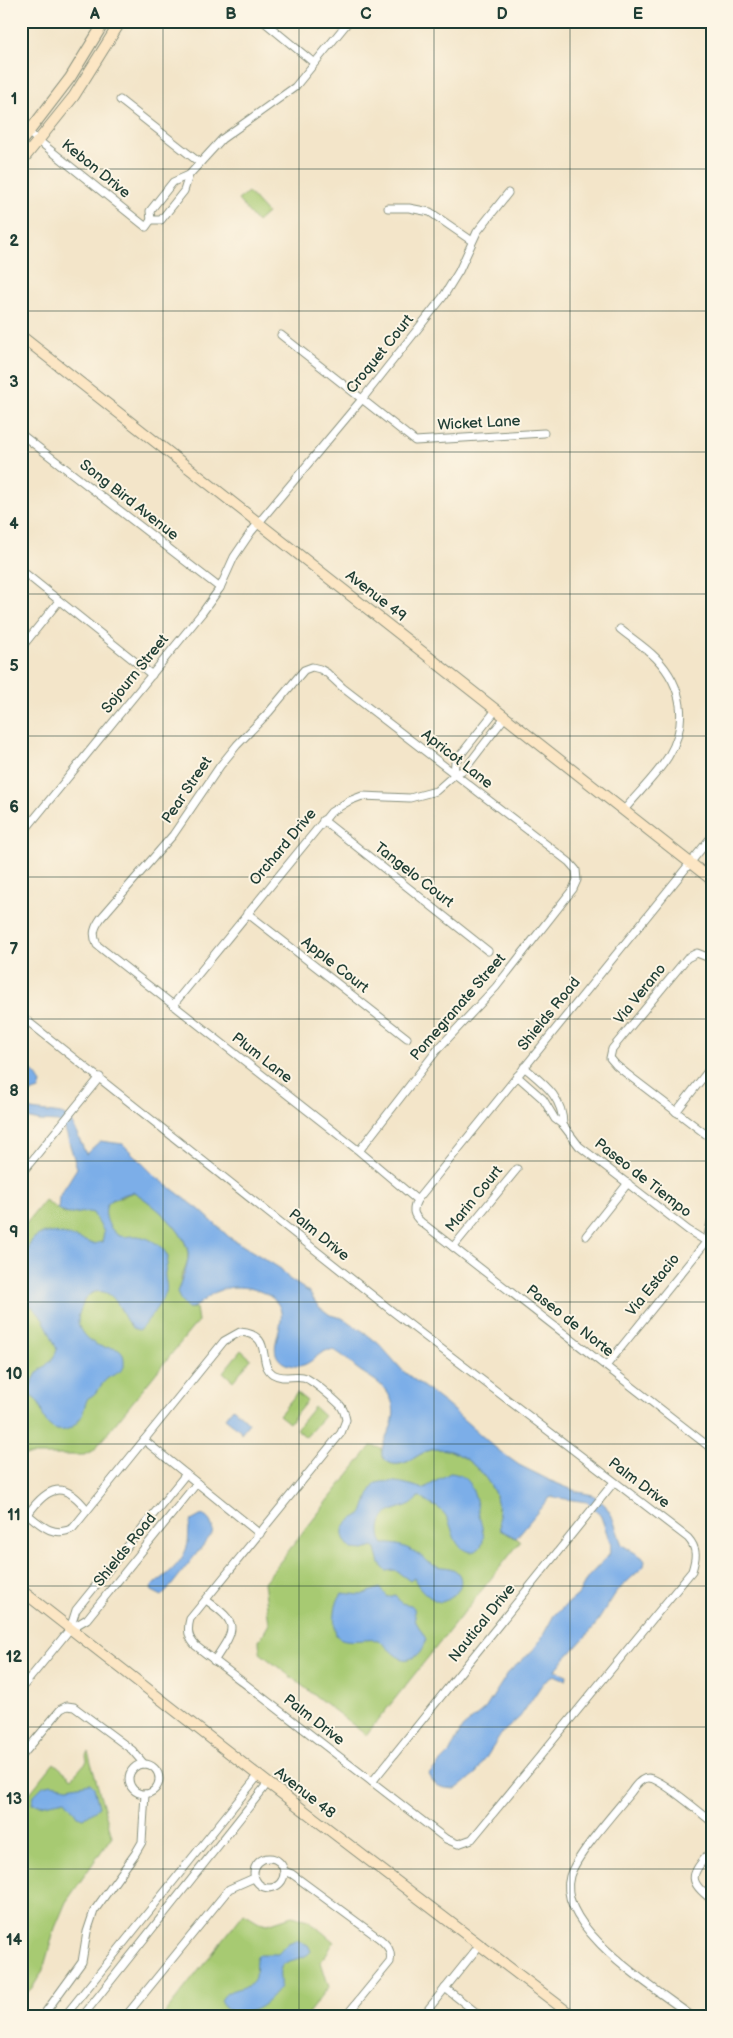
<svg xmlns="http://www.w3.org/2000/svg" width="733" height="2038" font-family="'Balsamiq Sans',sans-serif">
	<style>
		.green { fill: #a7ca72; stroke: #638453 }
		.water { fill: #7caee8; stroke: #4e768e }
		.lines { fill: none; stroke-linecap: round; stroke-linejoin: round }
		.street-casing { stroke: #89917e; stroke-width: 9 }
		.secondary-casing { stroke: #89917e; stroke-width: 12 }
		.street { stroke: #fff; stroke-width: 7 }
		.secondary { stroke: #fce6c4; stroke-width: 10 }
		.grid { fill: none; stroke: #1f3d34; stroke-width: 1; stroke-opacity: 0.55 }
		.labels { text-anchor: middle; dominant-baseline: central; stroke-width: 4; stroke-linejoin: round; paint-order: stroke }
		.street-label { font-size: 15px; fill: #1f3d34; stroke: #fcf5e5 }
		.neatline { fill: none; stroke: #1f3d34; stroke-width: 2 }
		.grid-label { font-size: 16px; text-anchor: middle; font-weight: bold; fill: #1f3d34 }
	</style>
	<rect width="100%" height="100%" fill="#fcf5e5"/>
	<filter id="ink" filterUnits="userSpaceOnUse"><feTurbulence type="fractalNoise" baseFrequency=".02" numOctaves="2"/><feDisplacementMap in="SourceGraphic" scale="10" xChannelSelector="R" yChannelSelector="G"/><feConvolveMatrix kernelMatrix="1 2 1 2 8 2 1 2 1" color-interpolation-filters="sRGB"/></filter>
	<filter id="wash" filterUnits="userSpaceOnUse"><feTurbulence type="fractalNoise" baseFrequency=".0096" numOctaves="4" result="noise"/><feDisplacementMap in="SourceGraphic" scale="20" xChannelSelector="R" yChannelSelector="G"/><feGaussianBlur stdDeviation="1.12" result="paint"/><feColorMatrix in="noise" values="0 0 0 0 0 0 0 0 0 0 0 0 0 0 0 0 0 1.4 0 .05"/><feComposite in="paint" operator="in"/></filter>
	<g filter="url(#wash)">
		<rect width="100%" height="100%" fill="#f3e5c9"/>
		<g class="green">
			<polygon points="248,192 267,213 257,222 238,200"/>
			<path d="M134 1192C153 1203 188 1232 188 1256 188 1264 183 1271 181 1278 179 1287 186 1300 189 1308H196L198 1321 94 1450 84 1455H21V1230L45 1200 65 1214 105 1207 110 1201Z"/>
			<polygon points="241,1350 251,1359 233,1381 223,1372"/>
			<polygon points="297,1393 307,1401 289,1423 279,1415"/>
			<polygon points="314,1407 324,1416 306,1437 296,1429"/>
			<path d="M371 1446 381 1448 382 1456C387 1462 391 1465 399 1464 410 1463 419 1453 430 1450 455 1444 481 1468 492 1488 499 1500 499 1517 500 1530L521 1541 366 1735 260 1653 259 1641 269 1624 264 1582Z"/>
			<polygon points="88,1752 112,1836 66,1902 55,1928 43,1970 33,1987 27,1993 21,1994 21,1804 54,1763 72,1778 87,1761 86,1755"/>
			<polygon points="244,1913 259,1922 268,1924 292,1916 308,1920 334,1942 321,1962 329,1987 305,2017 162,2017"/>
		</g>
		<g class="water">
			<path d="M21 1067C31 1069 37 1074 41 1084L39 1090 27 1094C25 1101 25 1106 31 1110L62 1114 71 1120 86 1154 100 1141 123 1144 155 1176 200 1210 229 1237 281 1269 289 1279 309 1292 318 1306 330 1315 342 1318 364 1332 379 1344 403 1371 447 1405 498 1450 519 1465 551 1481 578 1492 593 1495 605 1505 612 1516 622 1545 642 1557 645 1561 644 1566 617 1591 594 1627 555 1670 567 1675 566 1680 554 1675 543 1683 520 1717 502 1733 475 1775 456 1789C443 1788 435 1788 429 1774L449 1754 462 1728 485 1709 508 1673 534 1649 541 1639 554 1615 578 1595 588 1577 609 1555 611 1545 600 1514 587 1502 552 1497 548 1499 516 1538 500 1530C499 1517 499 1500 492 1488 481 1468 455 1444 430 1450 419 1453 410 1463 399 1464 391 1465 387 1462 382 1456 380 1437 401 1425 391 1399 384 1382 367 1377 355 1367 348 1361 339 1350 330 1350 316 1351 310 1371 289 1365 285 1364 281 1362 279 1359 263 1341 308 1305 253 1289 240 1286 228 1286 216 1292 201 1298 189 1325 177 1292 181 1282 186 1270 188 1259 192 1235 152 1203 134 1192 127 1193 118 1197 112 1200 99 1208 108 1229 118 1235 123 1238 128 1236 133 1236 146 1235 163 1245 168 1257 168 1263 166 1267 165 1272 164 1279 168 1285 166 1292 165 1297 144 1327 139 1330 135 1329 132 1328 129 1324 120 1313 116 1288 95 1292 88 1294 84 1299 82 1306 80 1311 78 1315 78 1320 78 1333 91 1344 103 1347 109 1348 117 1347 121 1352 125 1356 124 1362 124 1367 119 1374 114 1374 108 1378 100 1384 98 1394 88 1398 84 1405 84 1414 79 1420 70 1432 56 1435 46 1422 42 1417 42 1410 39 1404 37 1399 31 1397 27 1393 28 1391 37 1372 38 1372 46 1365 53 1361 57 1350 49 1331 42 1309 21 1300 21 1292 19 1279 22 1272 23 1268 26 1267 27 1262 28 1257 28 1251 29 1246 38 1221 77 1238 93 1244L102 1242 104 1232 93 1213C79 1209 73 1220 58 1209L59 1197 77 1168 65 1129 58 1122 40 1121 21 1117Z"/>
			<polygon points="233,1408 249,1423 241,1433 240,1430 225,1418"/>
			<path d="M450 1473C474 1474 476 1502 480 1519 482 1528 486 1537 481 1546 479 1550 475 1551 471 1552 450 1548 455 1525 443 1512 437 1505 427 1505 421 1497H418C410 1512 382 1504 380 1529 380 1535 380 1539 384 1544 397 1543 410 1548 421 1556 425 1558 428 1563 433 1565 441 1568 450 1566 456 1571 469 1583 453 1601 440 1602 429 1599 418 1588 414 1578L410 1581 395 1570 386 1571 380 1564 376 1549 373 1547 364 1550 352 1549C345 1543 339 1532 346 1524 350 1519 358 1517 363 1513L371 1490 376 1483C392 1479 408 1484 423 1489Z"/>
			<path d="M202 1515C210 1518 214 1527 212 1534L167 1591 162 1596 152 1591 151 1587C154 1583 157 1583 160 1580 171 1572 183 1560 187 1547 190 1537 187 1528 191 1521Z"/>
			<path d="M380 1588 388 1597 395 1595 401 1603 411 1605 414 1608 416 1622 426 1639C425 1646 421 1653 416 1656 399 1667 391 1648 378 1640 366 1638 344 1645 336 1635 333 1622 334 1603 342 1593L361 1595Z"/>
			<polygon points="90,1783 94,1787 99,1807 84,1818 77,1816 71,1807 65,1800 40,1805 32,1804 34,1795 43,1786 52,1784 68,1787"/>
			<path d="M297 1940 308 1945 311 1951C304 1962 283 1957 280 1970 279 1976 281 1981 280 1987 275 1994 267 2003 260 2007 249 2014 225 2017 221 2001 227 1985 250 1991 254 1980 257 1973 254 1964 257 1956L259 1954H278L288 1943Z"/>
		</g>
	</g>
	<g filter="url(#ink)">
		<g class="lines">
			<defs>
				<g id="street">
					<polyline points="263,21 314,63"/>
					<polyline points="120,100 200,163"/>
					<polyline points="29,133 146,227 151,220"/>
					<polyline points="388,208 409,208 430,212 472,241"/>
					<polyline points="151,220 150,211 173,182 189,175 222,139 295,87 349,21"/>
					<polyline points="151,220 161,220 184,191 189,175"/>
					<polyline points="281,335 415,441 544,433"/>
					<polyline points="21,434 220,588"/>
					<polyline points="21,570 152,675"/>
					<path d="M620 629C631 638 645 647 656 658 683 686 689 723 668 757 656 776 638 793 624 810"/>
					<polyline points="21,648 59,601"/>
					<polyline points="454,775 455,762 496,710"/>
					<polyline points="323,820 488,951"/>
					<polyline points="21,835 202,613 220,588 234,557 251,532 363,398 443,297 459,271 477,232 508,193"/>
					<path d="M712 836 417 1200C412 1210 413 1215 421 1222L712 1449"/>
					<polyline points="247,913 407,1038"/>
					<polyline points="712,959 697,953 687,958 612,1049 610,1058 616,1065 627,1074 712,1139"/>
					<polyline points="173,1005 331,812 349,801 362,796 410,798 436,791 454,775 465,769 505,717"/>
					<path d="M21 1016 392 1311 688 1538C698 1549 696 1558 692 1571L472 1839 458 1844 446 1839 196 1646C188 1638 187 1630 190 1619L341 1433 346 1420C345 1415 344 1409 340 1405 335 1400 310 1378 303 1377 293 1375 283 1380 273 1374 256 1363 275 1335 240 1332L224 1341 73 1528C52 1540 37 1521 21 1509"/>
					<path d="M524 1067C544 1084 563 1097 563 1125"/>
					<polyline points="517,1076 543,1099 555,1119 563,1125 579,1146 688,1230 712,1245"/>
					<polyline points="676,1112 712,1066"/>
					<path d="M359 1151 438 1049 496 987 573 889 577 880 576 870 569 862 343 688 327 673 320 669 312 667 304 670 269 712 237 745 220 766 173 835 101 918C94 928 92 934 97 945L359 1151 417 1200"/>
					<polyline points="21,1174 100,1077"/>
					<polyline points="586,1236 628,1183"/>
					<polyline points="453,1247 517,1169"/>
					<polyline points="606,1366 707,1241 712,1217"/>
					<polyline points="144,1440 260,1534"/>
					<path d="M28 1514C48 1486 64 1480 87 1510"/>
					<path d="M206 1600C240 1624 236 1628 214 1661"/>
					<polyline points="70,1629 87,1619 197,1483"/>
					<polyline points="21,1689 70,1629 76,1610 186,1474"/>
					<polyline points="21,1757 61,1709 67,1706 74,1707 132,1750 144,1764"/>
					<circle cx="144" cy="1779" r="15"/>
					<polyline points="372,1782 614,1482"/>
					<path d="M712 1849C693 1874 684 1878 712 1900"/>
					<circle cx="269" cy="1873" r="15"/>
					<path d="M284 1871 292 1874 380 1939C388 1946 392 1951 390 1962L345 2017"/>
					<polyline points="445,1988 482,2017"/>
					<polyline points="42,2017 82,1962 87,1932 94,1911 135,1854 142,1842 145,1794"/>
					<polyline points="64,2017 258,1776"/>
					<polyline points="82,2017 268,1783"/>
					<polyline points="125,2017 229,1889 254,1878"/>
					<polyline points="422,2017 479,1946"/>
					<path d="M693 2017C658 1990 555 1928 570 1876 577 1854 615 1812 631 1792 635 1786 641 1778 648 1778 659 1777 701 1813 712 1822"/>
				</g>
				<g id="secondary">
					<polyline points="21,142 70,78 105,21"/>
					<polyline points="21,162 74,96 121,21"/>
					<polyline points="21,336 712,880"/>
					<polyline points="21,1590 268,1783 574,2017"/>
				</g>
			</defs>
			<use href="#street" class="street-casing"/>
			<use href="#secondary" class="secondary-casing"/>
			<use href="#street" class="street"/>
			<use href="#secondary" class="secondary"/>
		</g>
	</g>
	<path class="grid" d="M163 21V2017M299 21V2017M434 21V2017M570 21V2017M21 169H712M21 311H712M21 452H712M21 594H712M21 736H712M21 877H712M21 1019H712M21 1161H712M21 1302H712M21 1444H712M21 1586H712M21 1727H712M21 1869H712"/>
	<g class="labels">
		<g class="street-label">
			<text transform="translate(96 169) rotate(39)">Kebon Drive</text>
			<text transform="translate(380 354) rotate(-51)">Croquet Court</text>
			<text transform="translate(479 423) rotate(-3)">Wicket Lane</text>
			<text transform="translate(129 500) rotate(38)">Song Bird Avenue</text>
			<text transform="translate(376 596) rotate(38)">Avenue 49</text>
			<text transform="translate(135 674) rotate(-51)">Sojourn Street</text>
			<text transform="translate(457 759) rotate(38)">Apricot Lane</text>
			<text transform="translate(187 790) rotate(-56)">Pear Street</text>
			<text transform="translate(283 847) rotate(-50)">Orchard Drive</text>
			<text transform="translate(414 875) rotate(38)">Tangelo Court</text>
			<text transform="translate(335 965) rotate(38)">Apple Court</text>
			<text transform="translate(640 994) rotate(-51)">Via Verano</text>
			<text transform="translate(458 1007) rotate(-49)">Pomegranate Street</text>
			<text transform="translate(549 1014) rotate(-51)">Shields Road</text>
			<text transform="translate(262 1058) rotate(38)">Plum Lane</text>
			<text transform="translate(643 1178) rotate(38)">Paseo de Tiempo</text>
			<text transform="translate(474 1199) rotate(-51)">Marin Court</text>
			<text transform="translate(319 1235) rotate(39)">Palm Drive</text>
			<text transform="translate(653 1285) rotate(-51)">Via Estacio</text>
			<text transform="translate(570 1321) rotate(38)">Paseo de Norte</text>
			<text transform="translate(639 1483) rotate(37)">Palm Drive</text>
			<text transform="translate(125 1550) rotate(-51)">Shields Road</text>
			<text transform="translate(482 1623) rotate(-51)">Nautical Drive</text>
			<text transform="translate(314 1720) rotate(38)">Palm Drive</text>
			<text transform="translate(305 1793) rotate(38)">Avenue 48</text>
		</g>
	</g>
	<rect width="733" height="2038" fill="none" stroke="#fcf5e5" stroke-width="55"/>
	<rect x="28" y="28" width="678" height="1982" class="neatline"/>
	<g class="grid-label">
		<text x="95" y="19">A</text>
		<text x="231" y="19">B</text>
		<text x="366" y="19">C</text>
		<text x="502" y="19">D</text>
		<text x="638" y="19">E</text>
		<text x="14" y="104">1</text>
		<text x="14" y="246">2</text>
		<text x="14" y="387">3</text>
		<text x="14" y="529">4</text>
		<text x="14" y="671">5</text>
		<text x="14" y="812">6</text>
		<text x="14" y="954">7</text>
		<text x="14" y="1096">8</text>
		<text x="14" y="1237">9</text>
		<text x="14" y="1379">10</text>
		<text x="14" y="1520">11</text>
		<text x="14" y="1662">12</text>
		<text x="14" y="1804">13</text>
		<text x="14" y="1945">14</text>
	</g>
</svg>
